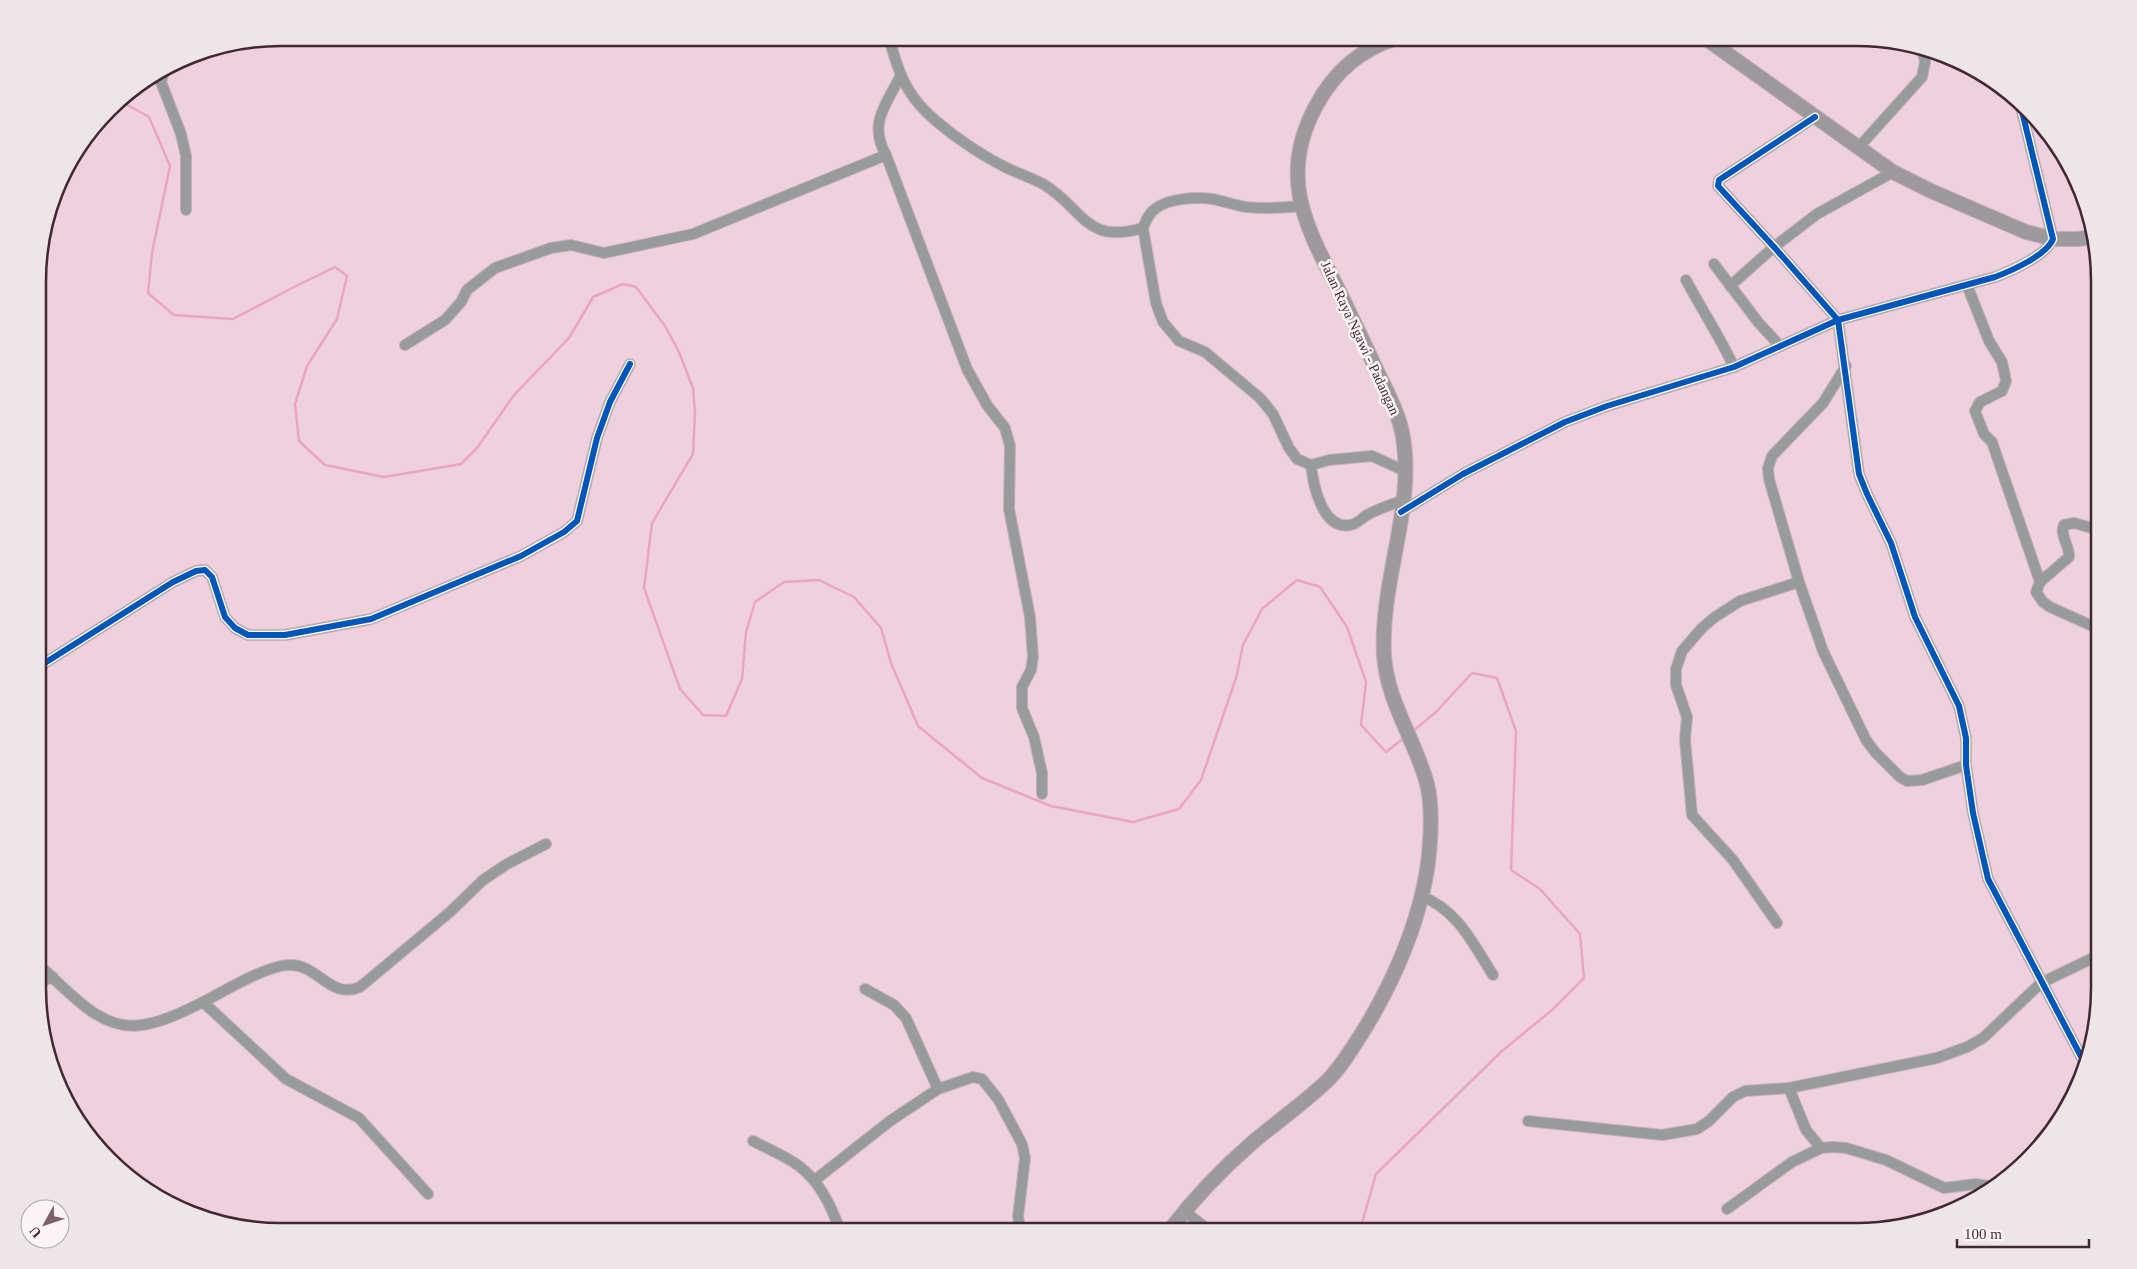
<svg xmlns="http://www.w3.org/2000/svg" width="2137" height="1269" font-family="Georgia,serif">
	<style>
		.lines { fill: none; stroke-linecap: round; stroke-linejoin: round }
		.stream { stroke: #eca3c4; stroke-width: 2.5 }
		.minor-casing { stroke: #c6aeb9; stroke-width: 12 }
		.highway-casing { stroke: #c6aeb9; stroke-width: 16 }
		.minor { stroke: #989b9b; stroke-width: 10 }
		.highway { stroke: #9e999c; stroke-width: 14 }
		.cycleway-casing { stroke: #fcf5f8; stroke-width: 9 }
		.cycleway { stroke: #0057b8; stroke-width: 6 }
		.labels { text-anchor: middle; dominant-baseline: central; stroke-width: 5; stroke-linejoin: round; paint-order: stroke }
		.street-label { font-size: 14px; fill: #422834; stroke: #fcf5f8 }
		.rim { fill: none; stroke: #422834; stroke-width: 2.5 }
	</style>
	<rect width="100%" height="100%" fill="#eed1dd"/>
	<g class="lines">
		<g class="stream">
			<polyline points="116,104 124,103 149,117 170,166 152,253 148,293 174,315 233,319 294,287 335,267 347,276 337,319 307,366 295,404 299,441 325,465 384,477 461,464 477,448 514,395 569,338 593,297 623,284 636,287 665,326 679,352 693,388 695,412 693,454 652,523 644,588 680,689 703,715 726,716 742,679 746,632 755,602 784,582 819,580 854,597 881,628 891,663 918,726 982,778 1051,806 1133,822 1179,809 1201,780 1236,678 1243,645 1262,609 1297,580 1320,587 1347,627 1366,682 1361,725 1386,752 1404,738"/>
			<polyline points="1369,1231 1362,1223 1376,1174 1502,1051 1552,1010 1584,978 1580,934 1540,889 1511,870 1516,731 1497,678 1472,673 1436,712 1412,732"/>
		</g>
		<defs>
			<g id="minor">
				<path d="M886 38 889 39C895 58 900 78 912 95 929 121 977 153 1005 167 1017 173 1030 177 1043 184 1084 208 1084 245 1143 228L1156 303 1163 322 1179 341 1205 352 1260 398 1273 414 1289 448 1297 459 1311 465 1329 460 1372 456 1405 471"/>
				<polyline points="164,71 161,82 181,134 186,156 186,210"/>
				<path d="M901 75C886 105 868 123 886 155L967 369 987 405 1005 428 1010 446 1009 509 1030 617 1033 657 1031 670 1022 687V708L1034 737 1042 773V794"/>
				<polyline points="1815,117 1719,180 1718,186 1774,247 1838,320 1859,474 1867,494 1891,543 1915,617 1959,706 1966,738 1966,765 1973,813 1988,879 2086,1066"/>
				<polyline points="1859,147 1922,77 1925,62 1922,47"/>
				<path d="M1143 228C1146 221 1148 214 1155 209 1168 198 1196 197 1212 199 1223 201 1234 205 1246 207 1264 209 1282 208 1301 206"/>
				<polyline points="1714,264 1758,322 1780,346"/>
				<path d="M1686 280C1702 310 1720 337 1734 367"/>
				<polyline points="1967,285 1989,341 2002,362 2006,381 2002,391 1980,402 1975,411 1984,434 1992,442 2040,582"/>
				<polyline points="1730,286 1774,247 1817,214 1893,172"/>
				<polyline points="405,345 445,320 461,302 467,290 495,268 551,248 571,245 604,253 693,234 886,155"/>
				<polyline points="1846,366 1823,403 1772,456 1768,468 1769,479 1799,582 1823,651 1866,740 1875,752 1900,777 1907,781 1922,780 1966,765"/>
				<path d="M1311 465C1313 484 1322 530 1350 525 1357 524 1361 519 1367 515 1377 509 1391 505 1403 500"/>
				<path d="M1401 512 1463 474 1565 422 1607 406 1734 367 1838 320 1995 277C2011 271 2047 255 2053 239L2020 103"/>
				<path d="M2099 530 2074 523 2064 525C2059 535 2070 546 2069 557L2040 582 2036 592 2043 602 2050 607 2099 629"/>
				<polyline points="40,666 173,582 196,571 205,570 212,577 225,617 235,628 248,635 285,635 371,619 521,556 564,532 577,521 597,438 610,402 630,364"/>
				<path d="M1421 896C1458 910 1473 944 1493 975"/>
				<polyline points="1777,923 1733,860 1692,815 1685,739 1687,717 1676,685 1676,669 1682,651 1702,628 1715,617 1740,601 1799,582"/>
				<path d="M40 966C68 990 100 1032 142 1025 163 1022 185 1011 203 1002L286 1079 359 1118 428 1194"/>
				<polyline points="40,982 53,977"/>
				<polyline points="865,989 894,1005 906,1018 938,1089"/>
				<path d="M203 1002C225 991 268 964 291 965 318 965 331 1000 360 987L450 912 483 880 507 864 546 844"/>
				<polyline points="1789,1088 1806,1130 1821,1148"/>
				<polyline points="1528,1121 1662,1135 1697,1129 1709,1121 1733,1097 1745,1091 1789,1088 1937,1058 1967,1047 1983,1038 2041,983 2099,955"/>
				<path d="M753 1141C768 1149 786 1156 799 1166 819 1181 832 1207 840 1231"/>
				<polyline points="815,1180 890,1121 938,1089 973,1077 982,1079 998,1099 1022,1144 1025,1158 1018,1217 1021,1231"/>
				<polyline points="1727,1209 1792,1162 1821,1148 1833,1147 1846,1148 1886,1160 1944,1188 1976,1184 1993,1187"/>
				<polyline points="1184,1211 1210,1231"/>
			</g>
			<g id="highway">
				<polyline points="1705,38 1893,172 1931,191 2026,232 2053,239 2078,239 2093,237"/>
				<path d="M1169 1231C1194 1198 1222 1169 1253 1142 1278 1121 1304 1103 1327 1081 1343 1065 1355 1044 1367 1025 1393 981 1413 937 1424 886 1430 859 1434 811 1427 784 1415 739 1387 702 1384 655 1380 582 1415 508 1403 437 1399 414 1388 394 1378 373 1366 347 1353 320 1340 293 1307 228 1277 178 1316 106 1334 72 1360 49 1397 38"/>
			</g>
		</defs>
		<use href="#minor" class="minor-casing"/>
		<use href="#highway" class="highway-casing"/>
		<use href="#minor" class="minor"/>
		<use href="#highway" class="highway"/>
		<defs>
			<g id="cycleway">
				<polyline points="1815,117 1719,180 1718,186 1774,247 1838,320 1859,474 1867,494 1891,543 1915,617 1959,706 1966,738 1966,765 1973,813 1988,879 2086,1066"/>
				<path d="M1401 512 1463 474 1565 422 1607 406 1734 367 1838 320 1995 277C2011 271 2047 255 2053 239L2020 103"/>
				<polyline points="40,666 173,582 196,571 205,570 212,577 225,617 235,628 248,635 285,635 371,619 521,556 564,532 577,521 597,438 610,402 630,364"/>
			</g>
		</defs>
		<use href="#cycleway" class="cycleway-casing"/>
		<use href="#cycleway" class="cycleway"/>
	</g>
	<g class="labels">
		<g class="street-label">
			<text transform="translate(1360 338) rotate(65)">Jalan Raya Ngawi - Padangan</text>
		</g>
	</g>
	<path d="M0 0H2137V1269H0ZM281 46H1856A235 235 0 0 1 2091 281V988A235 235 0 0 1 1856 1223H281A235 235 0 0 1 46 988V281A235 235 0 0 1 281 46Z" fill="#ede5e8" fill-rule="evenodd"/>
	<path class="rim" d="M281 46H1856A235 235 0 0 1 2091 281V988A235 235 0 0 1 1856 1223H281A235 235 0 0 1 46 988V281A235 235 0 0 1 281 46Z"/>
	<g transform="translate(45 1224) rotate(230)"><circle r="24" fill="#fcf5f8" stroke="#b2a3aa"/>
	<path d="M0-4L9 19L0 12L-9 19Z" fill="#7e636f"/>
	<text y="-8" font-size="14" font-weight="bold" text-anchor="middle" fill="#422834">U</text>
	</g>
	<path d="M1957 1239v8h132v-8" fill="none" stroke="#422834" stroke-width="2.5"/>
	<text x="1964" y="1239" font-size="15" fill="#422834" stroke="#fcf5f8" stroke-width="4" paint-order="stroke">100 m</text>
</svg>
